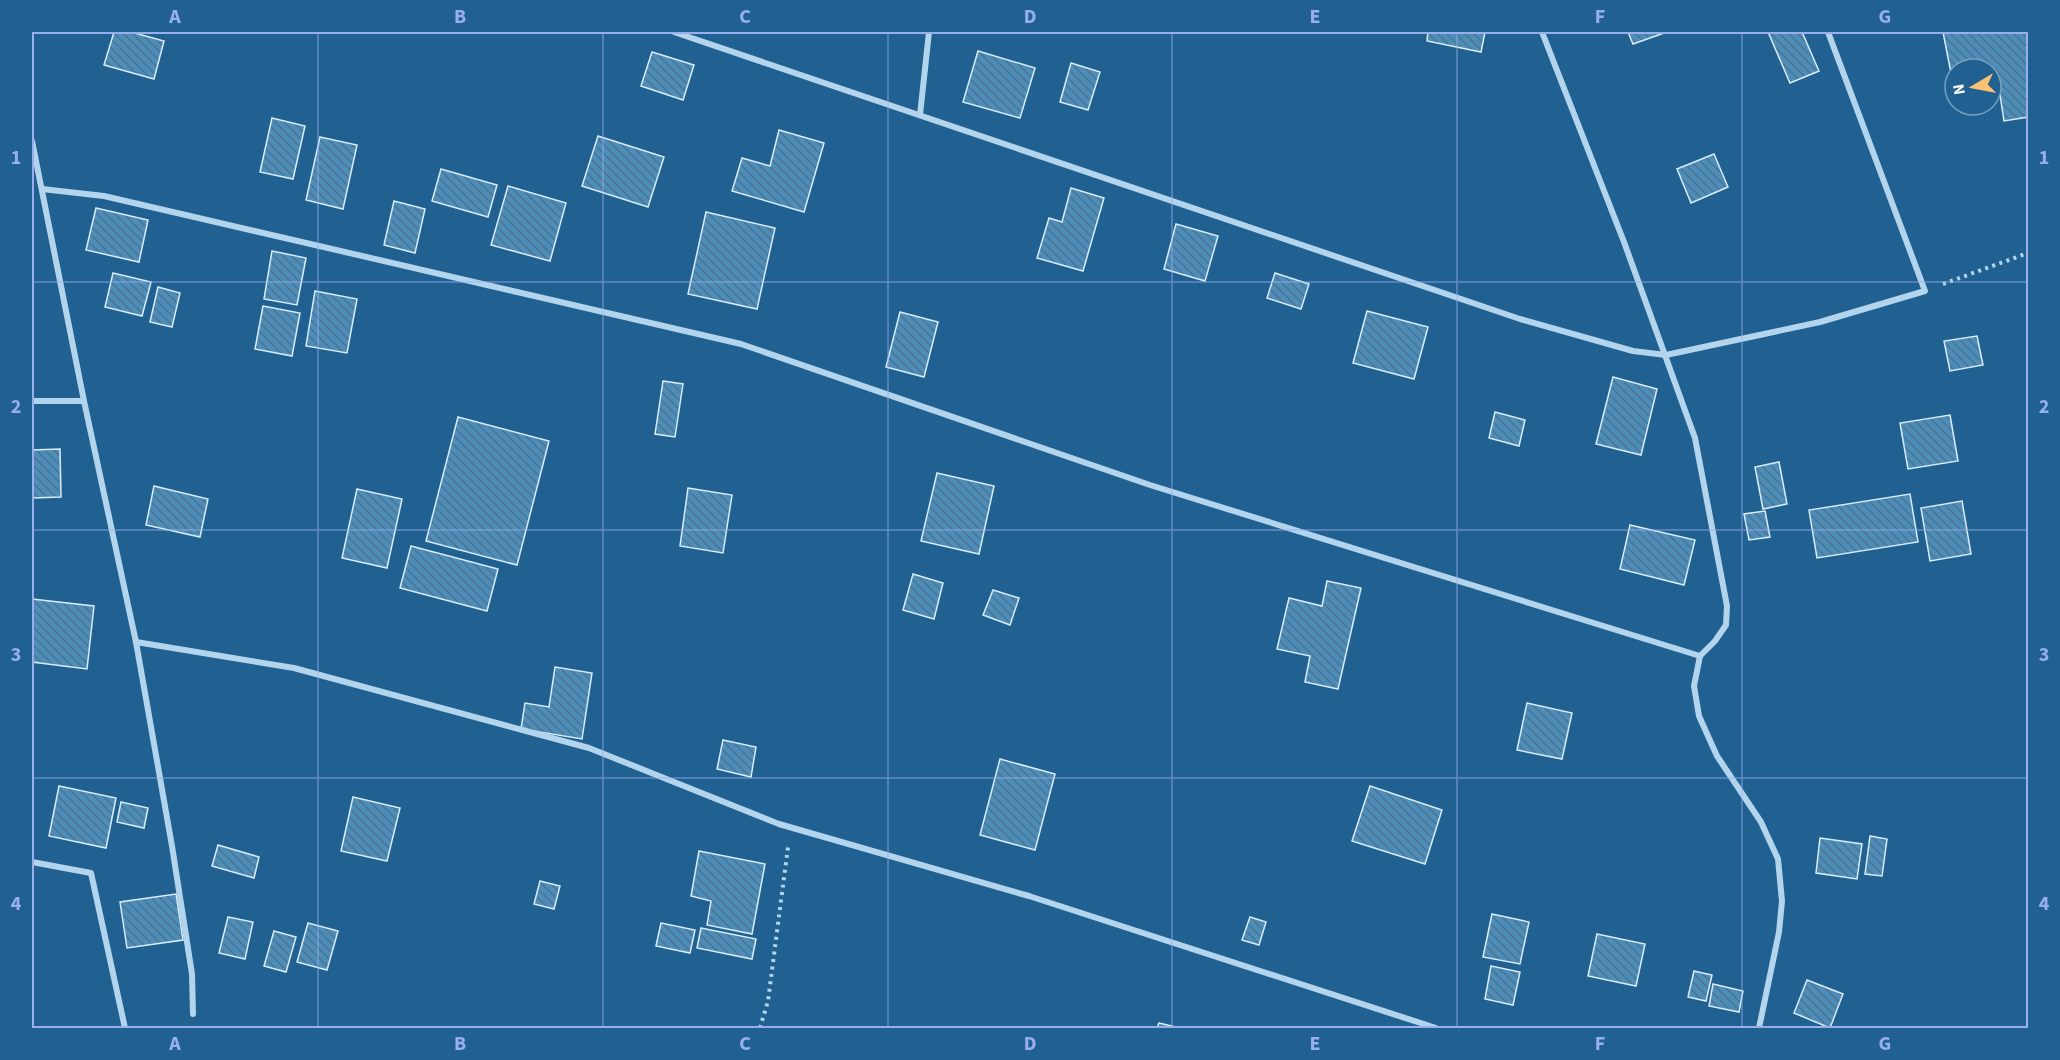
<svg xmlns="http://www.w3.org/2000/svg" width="2060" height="1060" font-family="'Source Sans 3',sans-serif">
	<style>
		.building { fill: url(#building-back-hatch); stroke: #d8ecfa; stroke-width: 1.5 }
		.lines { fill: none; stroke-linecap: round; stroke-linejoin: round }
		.path { stroke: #b2d5ed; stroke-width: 4; stroke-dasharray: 3 4.5; stroke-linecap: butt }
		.minor { stroke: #b2d5ed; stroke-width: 6 }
		.grid { fill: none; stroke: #99afed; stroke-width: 1.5; stroke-opacity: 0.55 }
		.neatline { fill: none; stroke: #99afed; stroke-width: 2 }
		.grid-label { font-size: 20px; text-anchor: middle; font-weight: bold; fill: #99afed }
	</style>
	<defs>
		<pattern id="building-back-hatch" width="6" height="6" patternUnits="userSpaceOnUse" patternTransform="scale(1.5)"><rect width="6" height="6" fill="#4d8dba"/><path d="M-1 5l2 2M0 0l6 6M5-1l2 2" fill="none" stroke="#4d738e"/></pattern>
	</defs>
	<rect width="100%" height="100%" fill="#206192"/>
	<g class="building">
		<polygon points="114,32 131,32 164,41 154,79 104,65"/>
		<polygon points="1428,32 1485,32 1481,52 1427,41"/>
		<polygon points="1628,32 1667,32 1633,44"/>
		<polygon points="1768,32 1802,32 1819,71 1790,83"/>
		<polygon points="1943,32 2028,32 2028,117 2004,121 1999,88 1991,90 1991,69 1955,69 1955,72 1951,73"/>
		<polygon points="978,51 1035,68 1020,118 963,102"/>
		<polygon points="652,52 694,65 683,100 641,86"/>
		<polygon points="1071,63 1100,72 1088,110 1060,102"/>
		<polygon points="272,118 305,126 293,179 260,172"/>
		<polygon points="779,130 824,143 804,212 732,191 742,158 770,166"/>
		<polygon points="598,136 664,157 648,207 582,186"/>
		<polygon points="320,137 357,145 343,209 306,200"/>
		<polygon points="1714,154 1728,187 1691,203 1677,169"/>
		<polygon points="441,169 497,185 488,217 432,201"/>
		<polygon points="508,186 566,203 550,261 491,245"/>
		<polygon points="1071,188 1104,198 1083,271 1037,258 1049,218 1062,222"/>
		<polygon points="394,201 425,209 415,253 384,245"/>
		<polygon points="96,208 148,220 139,262 86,250"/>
		<polygon points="706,212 775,228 757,309 688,294"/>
		<polygon points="1176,224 1218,236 1205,281 1164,269"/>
		<polygon points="272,251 306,258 297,305 264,299"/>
		<polygon points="113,273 151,282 142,316 105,307"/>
		<polygon points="1275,273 1309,284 1301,309 1267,298"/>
		<polygon points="158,287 180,293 172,327 150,322"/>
		<polygon points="315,291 357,299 347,353 306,346"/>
		<polygon points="263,306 300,313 292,356 255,349"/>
		<polygon points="1367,311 1428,327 1414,379 1353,363"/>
		<polygon points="900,312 938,322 924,377 886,367"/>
		<polygon points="1977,336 1983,365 1950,371 1944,341"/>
		<polygon points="1613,377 1657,389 1641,455 1596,444"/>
		<polygon points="663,381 683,384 675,437 655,434"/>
		<polygon points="1495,412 1525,420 1519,446 1489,438"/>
		<polygon points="1950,415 1958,461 1908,469 1900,423"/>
		<polygon points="458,417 549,441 517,565 426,541"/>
		<polygon points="60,449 61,497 32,498 32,450"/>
		<polygon points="1779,462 1787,504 1763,509 1755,467"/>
		<polygon points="937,473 994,486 979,554 921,541"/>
		<polygon points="154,486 208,499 200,537 146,525"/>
		<polygon points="688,488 732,495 723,553 680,546"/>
		<polygon points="357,489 402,499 387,568 342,558"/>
		<polygon points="1910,494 1918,542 1817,558 1809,510"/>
		<polygon points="1962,501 1971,554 1930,561 1921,508"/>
		<polygon points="1765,511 1770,537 1749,540 1744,514"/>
		<polygon points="1630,525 1695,540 1684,585 1620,569"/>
		<polygon points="411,546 498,569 487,611 400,588"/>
		<polygon points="913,574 943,583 934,619 903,610"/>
		<polygon points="1327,581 1361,588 1338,689 1305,682 1310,656 1277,649 1289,598 1322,606"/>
		<polygon points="993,590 1019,598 1010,625 983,615"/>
		<polygon points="32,599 94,606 87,669 32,662"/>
		<polygon points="555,667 592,673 582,739 521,729 525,703 549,707"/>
		<polygon points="1527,703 1572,713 1562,759 1517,750"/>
		<polygon points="723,740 756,747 751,777 717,769"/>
		<polygon points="1000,759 1055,774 1035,850 980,835"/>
		<polygon points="59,786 116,798 106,848 49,836"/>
		<polygon points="1370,786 1442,810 1425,864 1352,841"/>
		<polygon points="353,797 400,808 387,861 341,851"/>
		<polygon points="121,802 148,808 144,828 117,822"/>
		<polygon points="1870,836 1887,839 1882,876 1865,874"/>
		<polygon points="1820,838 1862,844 1857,879 1816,873"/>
		<polygon points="218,845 259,857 254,878 212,866"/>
		<polygon points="699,851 765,864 752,934 707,925 711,901 691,896"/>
		<polygon points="540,881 560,886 554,909 534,904"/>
		<polygon points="176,894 183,940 127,948 120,902"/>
		<polygon points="1492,914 1529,922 1520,964 1483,957"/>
		<polygon points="228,917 253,922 245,959 219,953"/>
		<polygon points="1250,917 1266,922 1259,945 1242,940"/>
		<polygon points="308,923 338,931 327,970 297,962"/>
		<polygon points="661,923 695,930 690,953 656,946"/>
		<polygon points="701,928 756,939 752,959 697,948"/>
		<polygon points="274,931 296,937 286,972 264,966"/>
		<polygon points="1597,934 1645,944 1636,986 1588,976"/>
		<polygon points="1491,966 1520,972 1513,1005 1485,999"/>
		<polygon points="1694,971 1712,975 1706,1001 1688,997"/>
		<polygon points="1807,980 1843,994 1830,1028 1794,1013"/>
		<polygon points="1713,984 1743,991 1739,1012 1709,1006"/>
		<polygon points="1159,1023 1180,1028 1157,1028"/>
	</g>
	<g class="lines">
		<g class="path">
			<polyline points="1943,284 2028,253"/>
			<polyline points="760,1028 768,1001 788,847"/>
		</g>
		<g class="minor">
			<polyline points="674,32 1520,319 1633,351 1666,355 1820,322 1925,291 1828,32"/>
			<polyline points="1542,32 1624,242 1695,438 1727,606 1726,625 1715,641 1700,656 1694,686 1699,716 1717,756 1761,822 1778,859 1782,901 1779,932 1759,1028"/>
			<polyline points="920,115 929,32"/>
			<polyline points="32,141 84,401 136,642 172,846 192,974 193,1014"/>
			<polyline points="42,189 104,196 741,344 1150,485 1700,656"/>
			<polyline points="32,401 84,401"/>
			<polyline points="136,642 294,668 589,748 779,824 1029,896 1436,1028"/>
			<polyline points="32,862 91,873 125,1028"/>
		</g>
	</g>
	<path class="grid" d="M318 32V1028M603 32V1028M888 32V1028M1172 32V1028M1457 32V1028M1742 32V1028M32 282H2028M32 530H2028M32 778H2028"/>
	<rect width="2060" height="1060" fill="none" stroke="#206192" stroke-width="66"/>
	<g transform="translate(1973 87) rotate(260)"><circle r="28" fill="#206192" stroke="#79a0be" stroke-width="1.5"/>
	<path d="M0-4.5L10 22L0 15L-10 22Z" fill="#fbc173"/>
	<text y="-9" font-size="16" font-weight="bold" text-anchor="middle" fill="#ffffff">N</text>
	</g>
	<rect x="33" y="33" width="1994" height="994" class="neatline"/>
	<g class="grid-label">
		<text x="175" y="23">A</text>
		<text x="460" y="23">B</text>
		<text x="745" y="23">C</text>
		<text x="1030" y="23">D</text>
		<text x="1315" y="23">E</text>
		<text x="1600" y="23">F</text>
		<text x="1885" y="23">G</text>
		<text x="16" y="164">1</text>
		<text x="2044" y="164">1</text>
		<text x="16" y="413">2</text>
		<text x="2044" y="413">2</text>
		<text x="16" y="661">3</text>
		<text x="2044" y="661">3</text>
		<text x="16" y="910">4</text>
		<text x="2044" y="910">4</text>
		<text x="175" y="1050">A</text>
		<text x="460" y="1050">B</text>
		<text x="745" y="1050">C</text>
		<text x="1030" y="1050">D</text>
		<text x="1315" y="1050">E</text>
		<text x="1600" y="1050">F</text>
		<text x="1885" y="1050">G</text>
	</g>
</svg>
